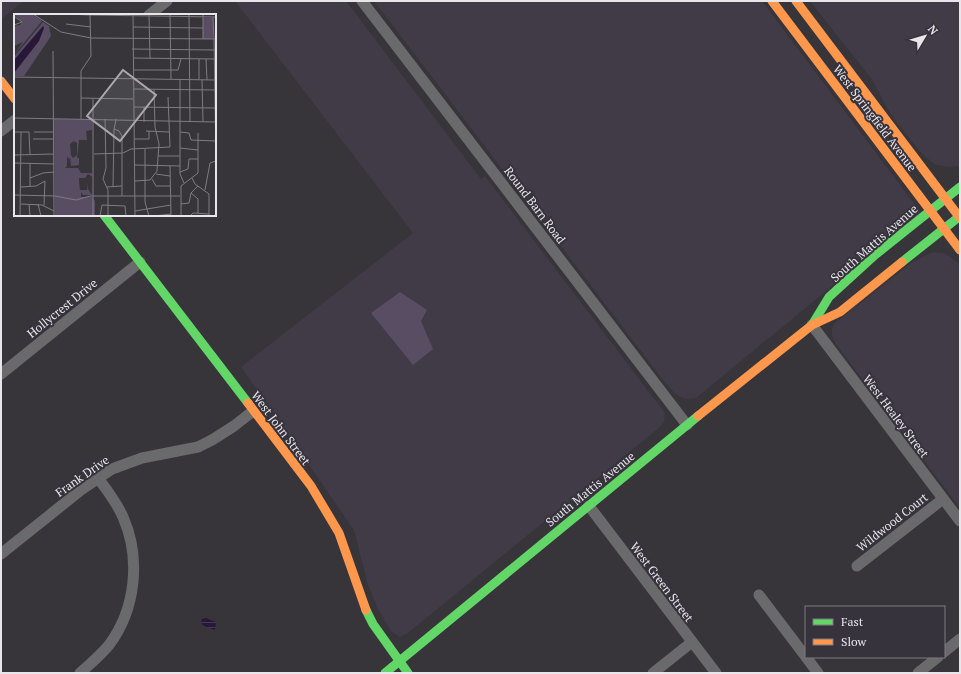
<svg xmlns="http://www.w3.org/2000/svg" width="961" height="674" font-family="'PT Serif',serif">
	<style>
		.built { fill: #413a47 }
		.green { fill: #594d64 }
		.water { fill: url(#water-rules) }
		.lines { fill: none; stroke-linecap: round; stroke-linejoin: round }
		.street { stroke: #6a696b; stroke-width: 11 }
		.fast { stroke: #63d668; stroke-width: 9 }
		.slow { stroke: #ff974d; stroke-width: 9 }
		.labels { text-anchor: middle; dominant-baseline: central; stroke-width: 4; stroke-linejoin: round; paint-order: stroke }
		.street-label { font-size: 12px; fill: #e8e5eb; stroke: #37333c }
		.inset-road { fill: none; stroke: #7e7b81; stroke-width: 1 }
		.view { fill: #aaa7ad; fill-opacity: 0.15; stroke: #aaa7ad; stroke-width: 2 }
		.inset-edge { fill: none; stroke: #e8e5eb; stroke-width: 2 }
	</style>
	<defs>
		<pattern id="water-rules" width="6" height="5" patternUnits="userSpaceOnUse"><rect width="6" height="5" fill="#281737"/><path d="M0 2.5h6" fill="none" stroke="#473954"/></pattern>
	</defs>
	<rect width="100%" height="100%" fill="#37353a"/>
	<g class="built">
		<polygon points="1,1 24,1 1,19"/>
		<polygon points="235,1 346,1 481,179 485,176 665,413 664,422 660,427 408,633 400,637 391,631 378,609 368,585 354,530 241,367 413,233"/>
		<polygon points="374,1 762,1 921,213 696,398 685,399 675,394 663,380"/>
		<polygon points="810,1 960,1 960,166 949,167 936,165 923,155 893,118 871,78"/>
		<polygon points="933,252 944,253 960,264 960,508 836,344 832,336 832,329 834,324 911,263"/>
	</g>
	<polygon class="green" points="400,292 427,310 421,321 433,349 413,365 371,313"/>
	<polygon class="water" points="206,618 216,622 215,630 204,626 201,623 202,619"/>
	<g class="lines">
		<g class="street">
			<polyline points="362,1 687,425"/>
			<polyline points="149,15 167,1"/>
			<polyline points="1,131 15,120"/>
			<polyline points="812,325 960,521"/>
			<polyline points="1,374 140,262"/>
			<polyline points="589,506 716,673"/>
			<polyline points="1,554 81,490 112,469 142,458 198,447 212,440 234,426 253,411"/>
			<polyline points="857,566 943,499"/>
			<polyline points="759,595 806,657"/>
			<polyline points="944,652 960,639"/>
			<polyline points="806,657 818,673"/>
			<path d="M80 673C90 664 100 656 109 645 136 609 141 558 123 517 117 503 107 490 98 478"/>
			<polyline points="653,673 692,642"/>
			<polyline points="918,673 938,657"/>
		</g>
		<g class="fast">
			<polyline points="104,215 248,403"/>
			<polyline points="902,262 960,216"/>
			<polyline points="812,325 829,297 875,255 960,187"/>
			<polyline points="366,610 373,624 408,673"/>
			<polyline points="385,673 698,416"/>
		</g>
		<g class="slow">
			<polyline points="772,1 960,250"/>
			<polyline points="796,1 960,218"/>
			<polyline points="1,81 15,99"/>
			<polyline points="248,403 311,486 339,533 366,610"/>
			<polyline points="698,416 812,325 840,312 902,262"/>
		</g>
	</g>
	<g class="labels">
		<g class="street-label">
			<text transform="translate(875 118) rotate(53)">West Springfield Avenue</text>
			<text transform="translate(535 205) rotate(53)">Round Barn Road</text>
			<text transform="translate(874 243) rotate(-41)">South Mattis Avenue</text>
			<text transform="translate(62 308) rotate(-39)">Hollycrest Drive</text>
			<text transform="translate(896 416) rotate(53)">West Healey Street</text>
			<text transform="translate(281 428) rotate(53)">West John Street</text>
			<text transform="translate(82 476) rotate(-35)">Frank Drive</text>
			<text transform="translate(590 489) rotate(-39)">South Mattis Avenue</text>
			<text transform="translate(892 522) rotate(-38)">Wildwood Court</text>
			<text transform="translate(662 582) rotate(53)">West Green Street</text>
		</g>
	</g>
	<g transform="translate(14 14)">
		<rect width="202" height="202" fill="#37353a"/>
		<path d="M0 0H18L28 7 0 41 9 28 0 32V12L6 11 8 8ZM189 4H199V25H189ZM29 8 35 12 37 22 10 62H0V43ZM40 105 78 106V116L72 117 73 126H65L63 144H65V151L57 152 56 142V145L53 143V152L51 154H64L67 159H78L79 163 74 160 71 164H65V168L66 176H73L74 169V175L78 181H69L67 178V183H78L81 187V202H41ZM60 127 63 129V141L59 144 57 141 56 130Z" fill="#594d64" fill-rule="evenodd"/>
		<path d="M29 12 30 14 25 27 0 59V46Z" fill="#281737"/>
		<path class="inset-road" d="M19 0 47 18 77 24M52 0 76 1M119 0 121 202M156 0 157 65M175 0 176 108M76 1 202 3M135 1 136 45M0 2 8 8 0 11M199 3 200 25M52 10 77 13M119 13 189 14M77 24 202 25M189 25V0M200 25 202 147M118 35 201 36M39 37 40 202M119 44 201 45M185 45V65M192 45 193 66M119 56H164L167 45M0 63 202 66M166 65V160L170 169M188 66 189 108M119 75 202 76M67 84 119 85M120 93 202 94M130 93V108M0 104 202 108M67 105V57L77 42 76 1M91 105 92 154 89 165 94 176V202M100 115 105 117 108 122V182M132 117 155 118M0 118H15L16 141M20 118H39M166 118 175 119 177 126 202 127M19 125H40M120 125H135V117M166 134 184 136M131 135V188L135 202M80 140 109 139 117 135 156 133 154 83M0 141 40 140M144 142H166M0 149 40 150M121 151 166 152M156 152 157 202M166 158 174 155 175 145H184M142 160 156 162M16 164 29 159 40 158M178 164 181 170 195 180V202M138 165 142 172H156M121 167 136 166 143 157 145 130 141 113 140 76M99 172 100 116 102 105M7 173 22 172 31 167 30 191M16 173V149M93 173 108 172M191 176 196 149 202 147M177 179 184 185V199M0 181 41 182 62 186 76 182H166M7 190 28 191 40 197M15 190 16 202M24 190 27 202M167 190 175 189 177 179 184 172M121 197 157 191M6 202 7 118M79 202V85M86 202 88 191 111 192 112 202M140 202 157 200M167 202V172L184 159V119M176 202 179 199 195 200"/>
		<path class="view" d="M109 56 142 81 106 127 73 102Z"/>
		<rect width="202" height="202" class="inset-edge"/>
	</g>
	<rect width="961" height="674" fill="none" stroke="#e8e5eb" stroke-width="4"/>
	<rect x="805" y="606" width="140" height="52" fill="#37333c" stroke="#7e7a82"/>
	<rect x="813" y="619" width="20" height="6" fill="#63d668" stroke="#7e7a82"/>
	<text x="841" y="626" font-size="12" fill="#e8e5eb">Fast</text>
	<rect x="813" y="639" width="20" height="6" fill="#ff974d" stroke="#7e7a82"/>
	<text x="841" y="646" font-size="12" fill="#e8e5eb">Slow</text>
	<g transform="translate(925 36) rotate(52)" stroke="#37333c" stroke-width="3" paint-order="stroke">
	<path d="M0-3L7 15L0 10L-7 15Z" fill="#e8e5eb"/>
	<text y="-6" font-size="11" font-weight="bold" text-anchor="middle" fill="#e8e5eb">N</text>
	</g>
</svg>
